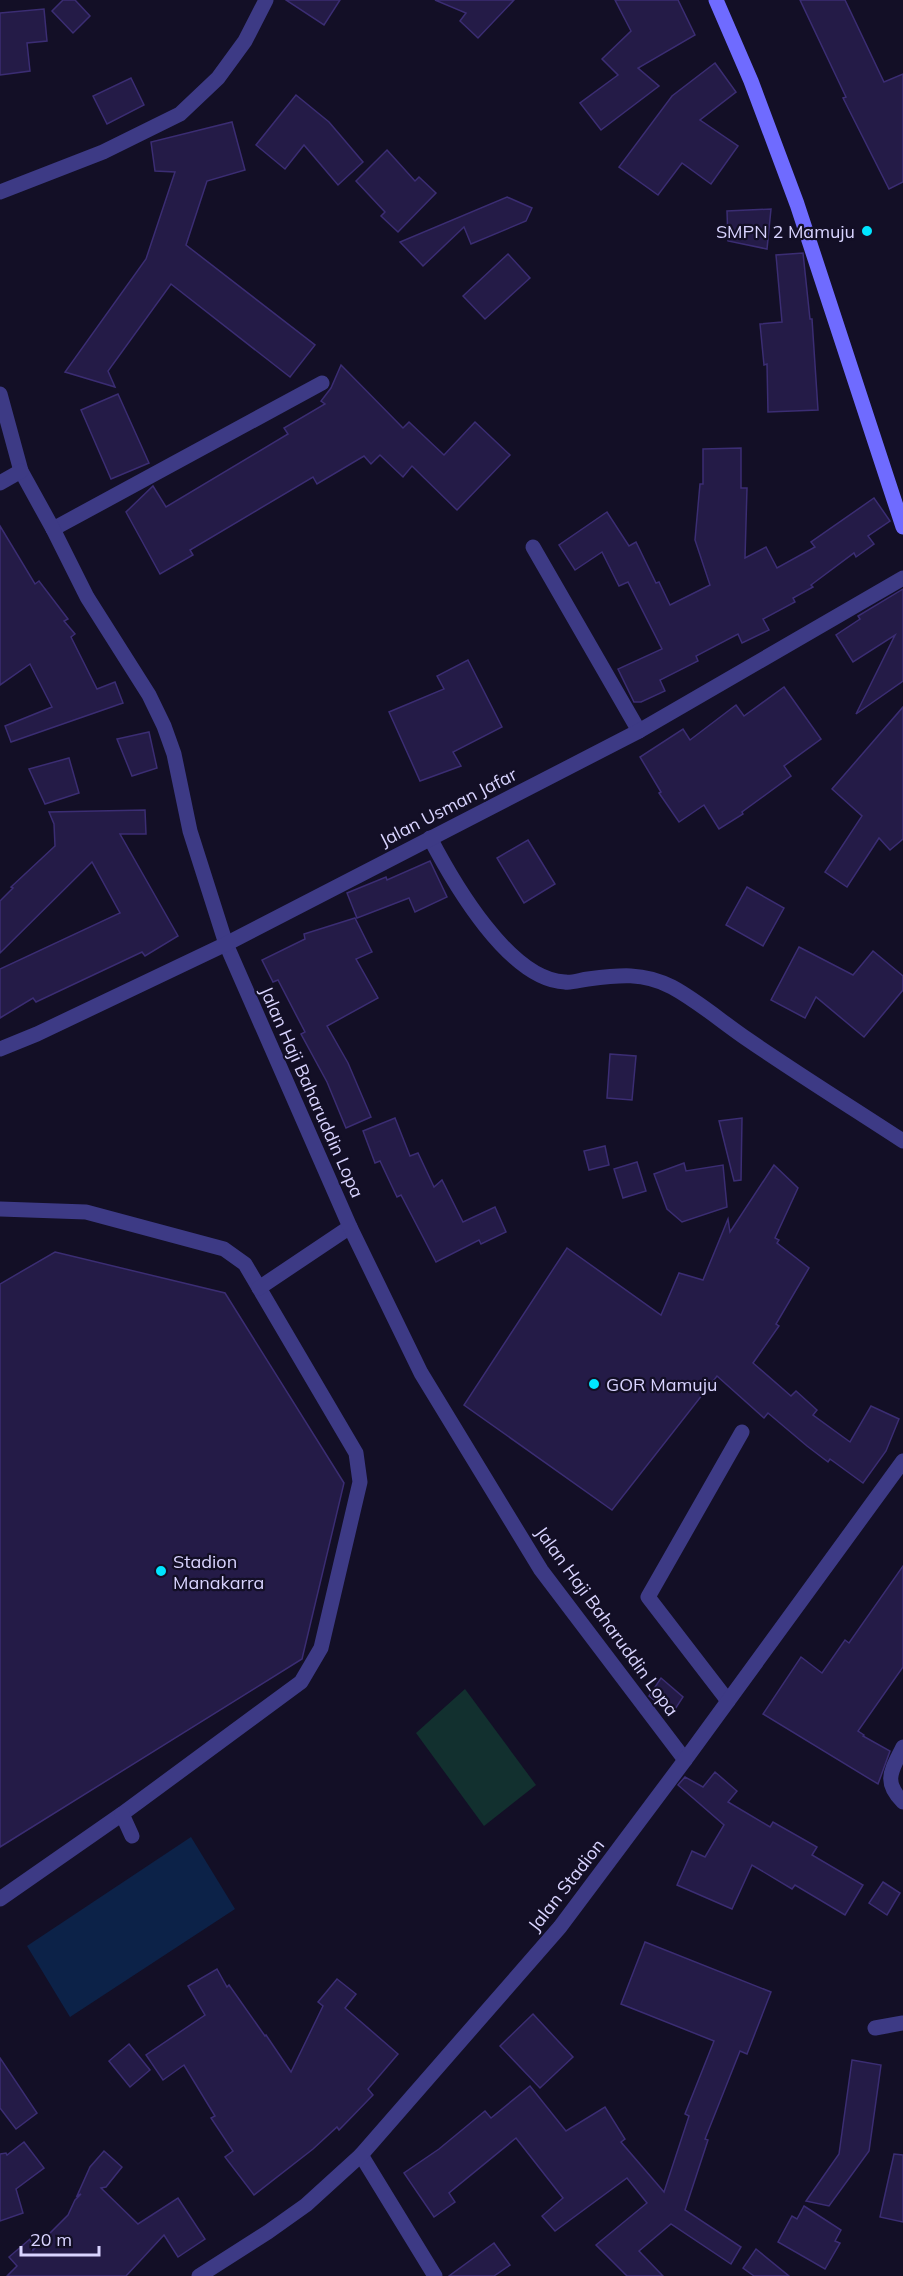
<svg xmlns="http://www.w3.org/2000/svg" width="903" height="2276" font-family="Mulish,sans-serif">
	<style>
		.green { fill: #12302f }
		.water { fill: #0c2248 }
		.building { fill: #241b47; stroke: #3b2d73; stroke-width: 1.5 }
		.lines { fill: none; stroke-linecap: round; stroke-linejoin: round }
		.lane { stroke: #3d3a85; stroke-width: 15 }
		.street { stroke: #3d3a85; stroke-width: 15 }
		.secondary { stroke: #6f6bff; stroke-width: 15 }
		.poi-dot { fill: #00e5ff; stroke: #130f26; stroke-width: 2 }
		.labels { text-anchor: middle; dominant-baseline: central; stroke-width: 4.5; stroke-linejoin: round; paint-order: stroke }
		.poi-label { font-size: 18px; fill: #d9d4ff; stroke: #130f26; text-anchor: start }
		.street-label { font-size: 18px; fill: #d9d4ff; stroke: #130f26 }
	</style>
	<rect width="100%" height="100%" fill="#130f26"/>
	<polygon class="green" points="465,1689 536,1785 484,1826 416,1733"/>
	<polygon class="water" points="191,1837 235,1909 70,2017 27,1946"/>
	<g class="building">
		<polygon points="63,0 75,0 90,16 73,33 52,11"/>
		<polygon points="286,0 340,0 324,25"/>
		<polygon points="435,0 514,0 478,38 460,21 466,13"/>
		<polygon points="615,0 678,0 695,35 638,68 659,86 601,130 580,103 618,75 602,59 631,31"/>
		<polygon points="800,0 845,0 884,82 903,74 903,182 889,189 843,98 846,97"/>
		<polygon points="44,9 47,41 27,43 30,71 0,75 0,13"/>
		<polygon points="715,63 736,92 700,120 738,146 711,184 682,163 658,195 619,167 672,96"/>
		<polygon points="131,78 144,105 107,124 93,96"/>
		<polygon points="296,95 329,122 363,162 338,185 304,145 285,169 256,145"/>
		<polygon points="232,122 245,170 207,181 186,245 315,345 290,377 171,284 108,371 115,387 65,372 146,259 175,172 155,171 151,142"/>
		<polygon points="387,150 415,181 419,177 436,193 398,232 381,216 385,212 356,181"/>
		<polygon points="507,197 532,208 526,221 471,244 464,227 423,266 400,242"/>
		<polygon points="771,209 767,249 728,241 727,211"/>
		<polygon points="803,253 810,319 812,319 818,410 768,412 767,364 764,365 760,324 782,322 776,255"/>
		<polygon points="508,254 530,278 485,319 463,296"/>
		<polygon points="341,365 403,428 409,422 444,455 475,422 510,455 457,510 412,466 403,477 380,455 371,464 364,456 317,484 313,477 190,550 193,555 160,574 126,512 153,486 166,507 288,434 284,428 325,404 321,401 331,388"/>
		<polygon points="118,394 149,463 111,479 81,410"/>
		<polygon points="741,448 741,488 747,488 745,558 766,547 777,568 815,547 811,542 874,498 890,521 868,536 874,544 856,557 854,553 811,585 813,587 793,598 795,602 763,619 769,630 742,643 738,634 696,656 698,661 660,680 665,691 641,702 634,702 618,669 662,649 628,582 619,586 602,552 575,570 559,545 607,512 629,546 636,542 656,583 659,582 670,605 710,585 695,540 700,484 703,484 703,449"/>
		<polygon points="0,526 35,584 39,581 68,619 64,621 75,634 71,637 97,689 115,682 123,703 11,742 5,726 52,707 30,664 0,685"/>
		<polygon points="903,589 903,681 856,714 895,635 853,662 836,635 860,619 858,616"/>
		<polygon points="468,660 502,727 453,752 461,766 420,781 389,712 444,689 437,676"/>
		<polygon points="784,687 821,739 784,766 791,776 742,812 743,814 719,829 704,805 679,822 659,793 661,792 640,757 683,729 690,740 736,705 744,716"/>
		<polygon points="903,707 903,839 890,850 879,838 847,887 825,872 862,816 832,789"/>
		<polygon points="149,732 157,768 132,776 117,739"/>
		<polygon points="69,758 79,793 45,804 29,769"/>
		<polygon points="145,810 146,834 120,834 178,936 145,956 142,952 36,1002 33,998 0,1018 0,969 120,913 92,862 0,953 0,901 13,888 11,887 55,846 54,824 49,812"/>
		<polygon points="528,840 555,884 524,903 497,858"/>
		<polygon points="430,861 447,897 415,912 409,898 357,918 347,893 386,877 387,880"/>
		<polygon points="747,887 784,908 763,946 726,925"/>
		<polygon points="355,918 372,952 356,959 378,998 327,1026 348,1063 371,1117 346,1128 327,1082 301,1034 305,1032 278,980 273,982 262,960 305,939 304,934"/>
		<polygon points="799,947 853,975 873,951 903,976 903,990 864,1037 816,997 805,1018 771,1000"/>
		<polygon points="610,1054 636,1056 632,1100 607,1098"/>
		<polygon points="395,1118 410,1156 418,1153 434,1187 442,1180 463,1222 495,1207 506,1232 481,1244 479,1240 436,1262 401,1195 397,1197 380,1161 375,1163 363,1131"/>
		<polygon points="742,1118 741,1180 734,1181 719,1121"/>
		<polygon points="605,1146 609,1165 589,1170 584,1151"/>
		<polygon points="637,1162 646,1191 623,1198 614,1169"/>
		<polygon points="684,1163 686,1171 723,1165 727,1207 682,1222 667,1209 654,1174"/>
		<polygon points="774,1165 798,1188 775,1238 779,1240 777,1243 809,1268 776,1324 779,1326 753,1363 791,1396 796,1391 817,1410 813,1415 850,1442 871,1406 899,1419 886,1451 863,1483 830,1459 828,1462 807,1446 768,1413 764,1418 717,1376 612,1510 464,1405 567,1248 661,1315 679,1273 703,1280 728,1219 730,1232"/>
		<polygon points="55,1252 225,1293 344,1483 302,1659 0,1847 0,1284"/>
		<polygon points="903,1566 903,1667 858,1731 864,1735 863,1736 890,1751 878,1784 763,1714 801,1657 822,1673 845,1640 849,1643"/>
		<polygon points="661,1678 683,1697 672,1714 649,1696"/>
		<polygon points="715,1772 737,1791 728,1802 770,1827 773,1822 817,1847 812,1855 863,1885 845,1915 795,1885 792,1889 752,1865 732,1909 677,1885 692,1851 705,1857 724,1825 678,1785 685,1777 703,1787"/>
		<polygon points="883,1882 900,1893 887,1915 869,1903"/>
		<polygon points="645,1942 771,1992 747,2054 740,2051 705,2139 708,2140 685,2210 741,2247 731,2264 671,2224 639,2251 663,2276 627,2276 596,2245 647,2203 627,2178 555,2231 542,2216 563,2198 516,2138 449,2193 455,2202 434,2217 404,2173 439,2149 485,2111 491,2118 530,2086 566,2131 605,2107 625,2139 621,2142 664,2192 689,2116 685,2114 714,2041 621,2004"/>
		<polygon points="217,1969 227,1987 229,1985 265,2036 266,2035 291,2072 323,2006 318,2002 337,1979 356,1994 345,2008 398,2054 368,2089 373,2095 339,2130 337,2127 313,2149 254,2195 225,2157 233,2151 211,2118 215,2116 184,2065 163,2080 146,2055 205,2015 188,1986"/>
		<polygon points="533,2014 573,2057 540,2088 500,2046"/>
		<polygon points="129,2044 150,2070 130,2087 109,2061"/>
		<polygon points="0,2058 37,2113 16,2129 0,2108"/>
		<polygon points="852,2060 881,2065 869,2151 829,2206 806,2201 839,2154"/>
		<polygon points="24,2142 44,2168 16,2189 23,2213 0,2221 0,2154 6,2153 7,2155"/>
		<polygon points="104,2151 122,2167 106,2187 101,2188 138,2224 178,2198 205,2239 178,2257 164,2235 126,2276 7,2276 17,2266 9,2257 30,2239 33,2250 68,2215 75,2200 81,2194 77,2196 90,2167"/>
		<polygon points="894,2154 903,2155 903,2222 880,2217"/>
		<polygon points="804,2206 841,2230 835,2241 840,2243 825,2269 778,2242 792,2216 797,2219"/>
		<polygon points="494,2243 510,2265 494,2276 449,2276"/>
		<polygon points="756,2249 789,2276 754,2276 743,2268"/>
	</g>
	<g class="lines">
		<g class="lane">
			<polyline points="53,529 322,383"/>
			<polyline points="0,1209 86,1212 224,1249 245,1264 356,1453 360,1482 321,1648 301,1682 122,1814 0,1899"/>
			<polyline points="259,1288 350,1227"/>
			<polyline points="728,1701 648,1597 742,1432"/>
			<polyline points="122,1814 132,1836"/>
		</g>
		<g class="street">
			<polyline points="0,192 103,152 180,114 218,78 245,41 266,0"/>
			<polyline points="0,394 21,471 53,529 87,597 149,695 164,726 174,754 190,831 226,944 350,1227 421,1373 541,1570 685,1760"/>
			<polyline points="0,483 21,471"/>
			<polyline points="533,547 639,731"/>
			<path d="M430 838C453 882 509 980 565 982 572 983 580 980 588 979 619 975 643 972 672 987 698 1001 722 1022 747 1039 798 1074 851 1107 903 1141"/>
			<polyline points="0,1049 37,1034 226,944 639,731 903,578"/>
			<path d="M903 1747C892 1770 882 1781 903 1802"/>
			<polyline points="875,2028 903,2023"/>
			<polyline points="361,2155 435,2276"/>
			<polyline points="199,2276 268,2232 306,2205 361,2155 560,1927 685,1760 903,1461"/>
		</g>
		<polyline class="secondary" points="716,0 751,81 797,204 903,527"/>
	</g>
	<g class="poi-dot">
		<circle cx="867" cy="231" r="6"/>
		<circle cx="594" cy="1384" r="6"/>
		<circle cx="161" cy="1571" r="6"/>
	</g>
	<g class="labels">
		<g class="poi-label">
			<text x="855" y="231" text-anchor="end">SMPN 2 Mamuju</text>
			<text x="606" y="1384">GOR Mamuju</text>
			<text x="173" y="1561">Stadion<tspan x="173" dy="21">Manakarra</tspan></text>
		</g>
		<g class="street-label">
			<text transform="translate(448 807) rotate(-27)">Jalan Usman Jafar</text>
			<text transform="translate(312 1092) rotate(66)">Jalan Haji Baharuddin Lopa</text>
			<text transform="translate(607 1621) rotate(54)">Jalan Haji Baharuddin Lopa</text>
			<text transform="translate(566 1885) rotate(-52)">Jalan Stadion</text>
		</g>
	</g>
	<path d="M21 2246v9h78v-9" fill="none" stroke="#d9d4ff" stroke-width="3"/>
	<text x="30" y="2246" font-size="18" fill="#d9d4ff" stroke="#130f26" stroke-width="4.5" paint-order="stroke">20 m</text>
</svg>
